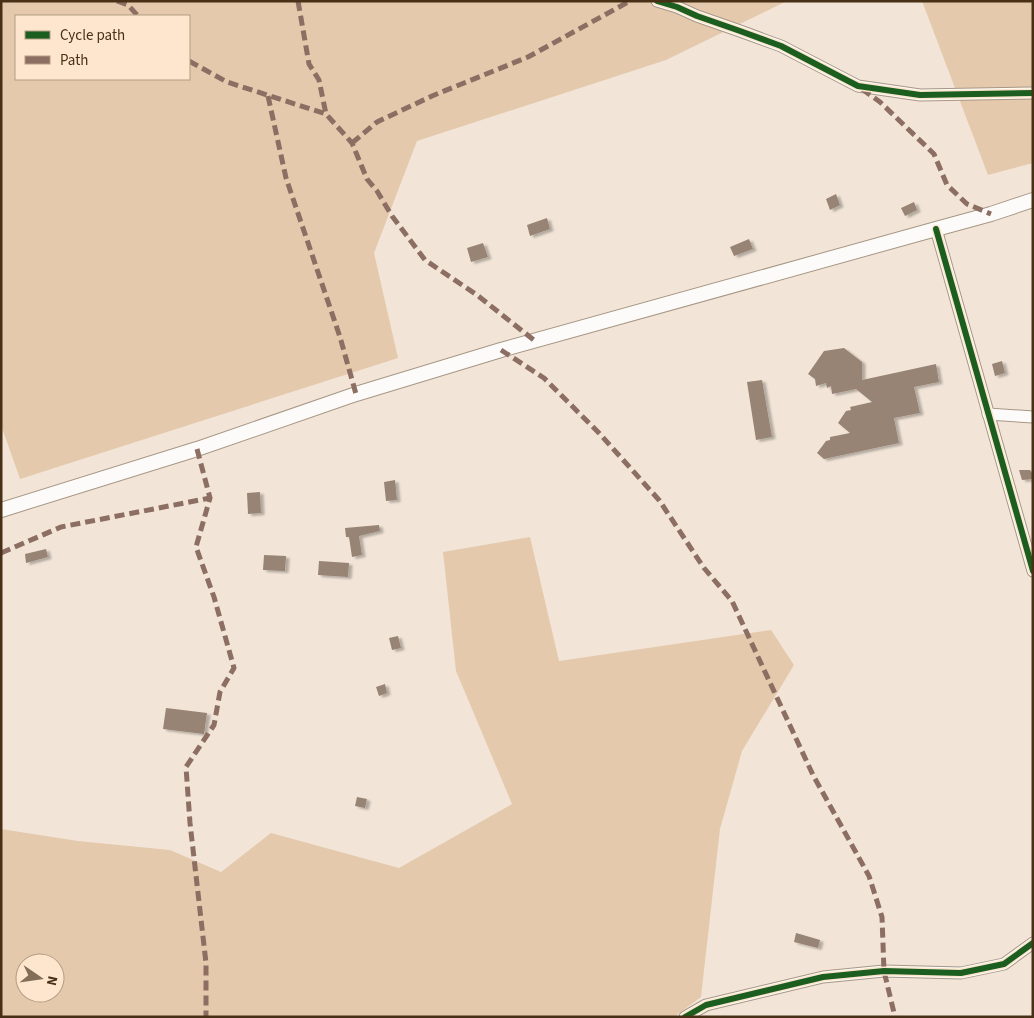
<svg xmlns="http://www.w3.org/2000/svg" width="1034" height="1018" font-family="'Source Sans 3',sans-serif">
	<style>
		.green { fill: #e4c9ac; fill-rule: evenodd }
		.building { fill: #978475; filter: url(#shadow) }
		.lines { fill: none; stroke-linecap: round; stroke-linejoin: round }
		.minor-casing { stroke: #a79784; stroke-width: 13 }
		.major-casing { stroke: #a79784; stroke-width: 16 }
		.minor { stroke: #fdfbf9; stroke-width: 11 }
		.major { stroke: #fdfbf9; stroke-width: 14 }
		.quiet { stroke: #8d6e63; stroke-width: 5; stroke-dasharray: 10 5; stroke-linecap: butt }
		.cycleway-casing { stroke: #fde6cd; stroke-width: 9 }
		.cycleway { stroke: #1b5e20; stroke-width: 6 }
	</style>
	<defs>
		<filter id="shadow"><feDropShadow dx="3.5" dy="2" stdDeviation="1" flood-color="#0004"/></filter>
	</defs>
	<rect width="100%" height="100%" fill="#f2e5d8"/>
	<g class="green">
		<path d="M1 1H787L666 60 417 141 374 253 398 358 20 479 1 425ZM16 16H189V79H16Z"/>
		<polygon points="922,1 1033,1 1033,163 988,175"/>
		<path d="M530 537 559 661 771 630 794 665 742 751 720 829 701 997 674 1017H1V829L78 841 170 850 221 872 271 833 399 868 512 804 456 671 443 552ZM25 963H55V993H25Z"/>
	</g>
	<g class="building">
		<polygon points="836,194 840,205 830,210 826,199"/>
		<polygon points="914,202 917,210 905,216 901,208"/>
		<polygon points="547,218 550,229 530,236 527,225"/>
		<polygon points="749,239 753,249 734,256 730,247"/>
		<polygon points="483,243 488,257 471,262 467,248"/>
		<polygon points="844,348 862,362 862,380 936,364 939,382 914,387 920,413 894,418 899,443 824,459 817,453 826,441 830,440 830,437 850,433 838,423 846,411 851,410 850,407 872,402 856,389 832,394 831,386 827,388 826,383 816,386 815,379 808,374 824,351"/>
		<polygon points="1002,361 1005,373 995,376 992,364"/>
		<polygon points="762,380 772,437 756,440 747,382"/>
		<polygon points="1019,470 1030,470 1033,474 1033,479 1022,480"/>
		<polygon points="395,480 397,500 386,501 384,482"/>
		<polygon points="260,492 261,513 248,514 247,493"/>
		<polygon points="379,525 380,531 359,536 362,555 352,557 349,537 346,537 345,528"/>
		<polygon points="46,549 48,557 26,563 25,554"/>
		<polygon points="264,555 286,556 285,571 263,570"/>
		<polygon points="319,561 349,563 348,577 318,575"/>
		<polygon points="398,636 401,648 392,650 389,638"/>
		<polygon points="385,684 387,693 379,696 376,687"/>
		<polygon points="166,708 207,713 204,734 163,729"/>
		<polygon points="357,797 367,799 365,808 355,806"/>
		<polygon points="796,933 820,940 818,948 794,942"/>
	</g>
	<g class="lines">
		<defs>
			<g id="minor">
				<polyline points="657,1 677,7 697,16 740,31 781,46 858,86 920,95 1033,93"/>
				<polyline points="936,229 1033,571"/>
				<polyline points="988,414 1033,417"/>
				<polyline points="685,1017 706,1005 823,977 884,971 961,973 1004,964 1033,943"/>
			</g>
			<polyline id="major" points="1,510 197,449 356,394 501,350 936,229 991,214 1033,200"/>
		</defs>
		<use href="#minor" class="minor-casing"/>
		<use href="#major" class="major-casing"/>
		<use href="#minor" class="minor"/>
		<use href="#major" class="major"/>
		<g class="quiet">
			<polyline points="117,1 128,5 138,16"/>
			<polyline points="298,1 309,64 319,80 326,114 352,143 367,179 377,191 392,216 425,260 477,295 535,341"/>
			<polyline points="189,61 227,82 326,114"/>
			<polyline points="862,89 880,102 934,154 947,185 967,204 991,214"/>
			<polyline points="268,96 286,178 340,337 356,394"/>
			<polyline points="352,143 377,122 432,96 528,57 630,1"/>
			<polyline points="501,350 544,378 599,433 659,500 704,568 732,601 813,775 869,876 882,917 884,971 895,1017"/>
			<polyline points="197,449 210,498 196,547 214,597 234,668 220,692 214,725 186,767 190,823 206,963 206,1017"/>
			<polyline points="1,553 61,527 210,498"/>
		</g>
		<defs>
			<g id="cycleway">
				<polyline points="657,1 677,7 697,16 740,31 781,46 858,86 920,95 1033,93"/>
				<polyline points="936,229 1033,571"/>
				<polyline points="685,1017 706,1005 823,977 884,971 961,973 1004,964 1033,943"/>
			</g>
		</defs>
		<use href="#cycleway" class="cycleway-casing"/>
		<use href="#cycleway" class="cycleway"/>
	</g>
	<rect width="1034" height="1018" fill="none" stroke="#473015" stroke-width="5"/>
	<rect x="15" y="15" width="175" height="65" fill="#fde6cd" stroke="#b49d83"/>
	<rect x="25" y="31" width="25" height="8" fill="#1b5e20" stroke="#b49d83"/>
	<text x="60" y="40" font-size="15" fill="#473015">Cycle path</text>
	<rect x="25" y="56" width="25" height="8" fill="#8d6e63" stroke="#b49d83"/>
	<text x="60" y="65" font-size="15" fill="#473015">Path</text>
	<g transform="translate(40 978) rotate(103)"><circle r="24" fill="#fde6cd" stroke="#b49d83"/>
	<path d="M0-4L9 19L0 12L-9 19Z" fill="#836f59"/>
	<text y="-8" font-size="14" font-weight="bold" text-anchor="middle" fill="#473015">N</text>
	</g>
</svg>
